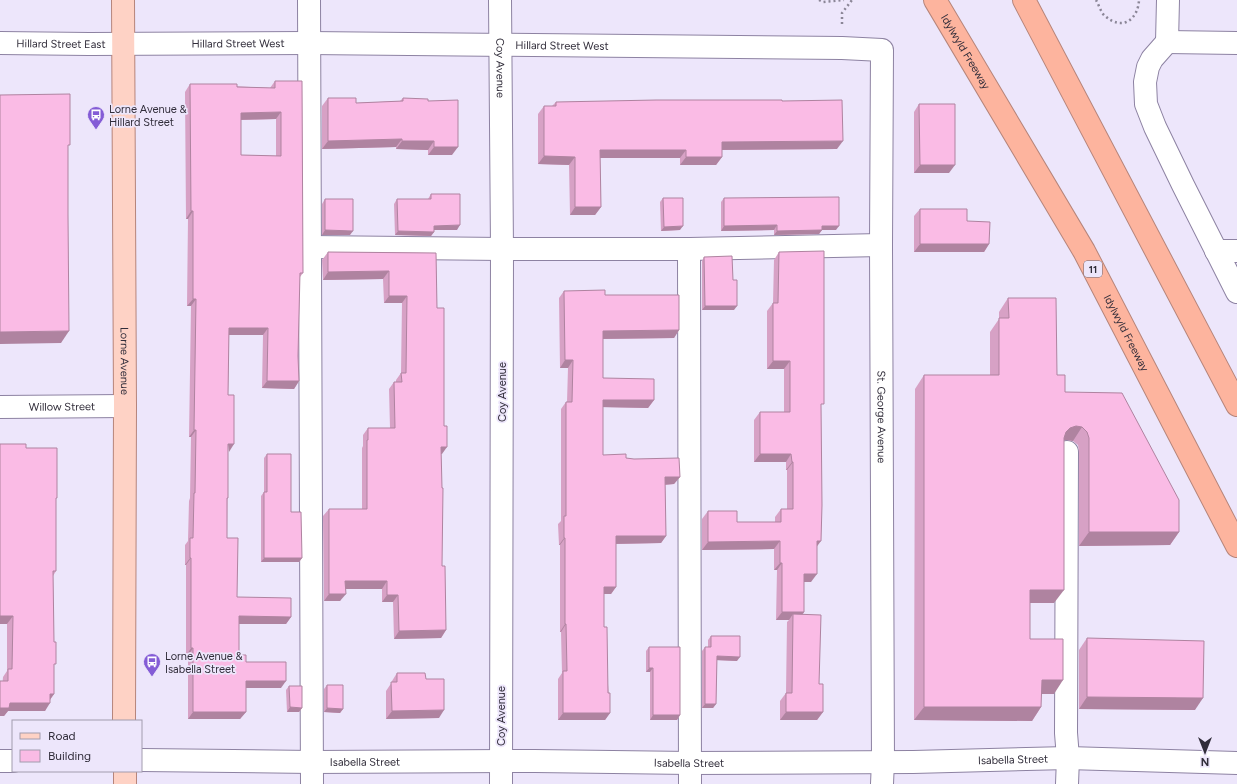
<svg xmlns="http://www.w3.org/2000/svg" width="1237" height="784" font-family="Figtree,sans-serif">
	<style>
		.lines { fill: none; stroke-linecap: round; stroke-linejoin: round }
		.minor-casing { stroke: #8d82a2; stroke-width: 24 }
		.major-casing { stroke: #b6857b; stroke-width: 24 }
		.highway-casing { stroke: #b6857b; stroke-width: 24 }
		.path { stroke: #8b8697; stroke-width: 2.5; stroke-dasharray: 2 3; stroke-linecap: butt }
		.minor { stroke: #fff; stroke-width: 22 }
		.major { stroke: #fed2c5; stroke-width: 22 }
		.highway { stroke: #fdb49e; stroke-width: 22 }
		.wall { fill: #d7a1c5; fill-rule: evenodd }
		.shaded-wall { fill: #af83a0 }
		.building { fill: #fabbe5; stroke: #af83a0; fill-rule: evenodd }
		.labels { text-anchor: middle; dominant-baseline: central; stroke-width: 3.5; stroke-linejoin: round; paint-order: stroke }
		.shield { fill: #ede6fb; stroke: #696474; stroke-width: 1 }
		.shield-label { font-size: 10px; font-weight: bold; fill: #312d3a }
		.street-label { font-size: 11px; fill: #312d3a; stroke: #ede6fb }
		.poi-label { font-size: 11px; fill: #312d3a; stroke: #ede6fb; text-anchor: start }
	</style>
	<rect width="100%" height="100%" fill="#ede6fb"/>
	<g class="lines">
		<defs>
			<g id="minor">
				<polyline points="309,0 312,784"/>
				<path id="s1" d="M500 0 502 249 501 784"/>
				<polyline points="1167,42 1152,59 1148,67 1145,82 1146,104 1155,127 1183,185 1237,292"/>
				<polyline points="1167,42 1237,43"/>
				<polyline points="1167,42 1168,0"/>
				<path id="s2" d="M0 43 89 44 309 43 842 48 882 50 881 245 883 761 882 784"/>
				<polyline points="310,247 502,249 689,249 881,245"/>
				<polyline points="689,249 690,784"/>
				<polyline points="1216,251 1237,251"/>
				<path id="s3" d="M0 407 125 406"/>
				<polyline points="1067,452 1066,733 1068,758 1067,784"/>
				<path id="s4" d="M141 760 312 762 535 761 690 763 913 762 1068 758 1237 763"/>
				<polyline points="0,761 13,761"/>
			</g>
			<g id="major">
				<path id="s5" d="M123 0 125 406 124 721"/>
				<polyline points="125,771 125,784"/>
			</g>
			<g id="highway">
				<path id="s6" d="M935 0 1084 251 1237 546"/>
				<polyline points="1024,0 1237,405"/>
			</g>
		</defs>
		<use href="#minor" class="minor-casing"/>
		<use href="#major" class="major-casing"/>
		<use href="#highway" class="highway-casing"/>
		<g class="path">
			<polyline points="819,0 823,2 844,0"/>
			<path d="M1096 0C1099 5 1101 13 1105 16 1122 31 1138 20 1139 0"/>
			<polyline points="842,24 842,13 852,0"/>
		</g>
		<use href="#minor" class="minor"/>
		<use href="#major" class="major"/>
		<use href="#highway" class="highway"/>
	</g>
	<g class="wall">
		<path d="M275 81H302L303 273 300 277 298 356 299 381 294 389 262 388 263 335H229L228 395V452L227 538 237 597 291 617 286 624H239V655L246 662 281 688H246V712L240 719H188V656H186V565H185V545L188 541 189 501 190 498 191 437H189L191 306H187L188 219H186L185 92 190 84 270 88ZM276 119V156L241 155V120Z"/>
		<polygon points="328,98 356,103 400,101 403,98 428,101 452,155 428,155 428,150 396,149 396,147 322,149 322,106"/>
		<polygon points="782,101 837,149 722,150 722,157 716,165 680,165 680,158 600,158 601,207 595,215 570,215 569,165 538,164 538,114 544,106 552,106 556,102"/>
		<polygon points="919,104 949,173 914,173 914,112"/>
		<polygon points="431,194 457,230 434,230 434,232 431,236 395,235 394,204 397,199 428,199"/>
		<polygon points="663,198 680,230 661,231 660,202"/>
		<polygon points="724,198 836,230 822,230 819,234 774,235 774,230 721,231 721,202"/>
		<polygon points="325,199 350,235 322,235 322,204"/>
		<polygon points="920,209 967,221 989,244 984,252 914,252 914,216"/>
		<polygon points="328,252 436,253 437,308 442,454 441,454 442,566 446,630 441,638 394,639 393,602 382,602 382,589 345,589 340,601 324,601 323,516 329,509 362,509 362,448 363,446 363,435 368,428 390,428 389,389 394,382 396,382 396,380 401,373 402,303 384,303 383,279 323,280 322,260"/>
		<polygon points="779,252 821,408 817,546 811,582 804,582 804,612 803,614 819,684 823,712 817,720 780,720 780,701 786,693 787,622 789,620 776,620 777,570 774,570 774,549 702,550 702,519 708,511 737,522 775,522 775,517 781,509 787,509 787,470 786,470 786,462 754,462 754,420 760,412 784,412 784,369 767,369 767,311 773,303 774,260"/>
		<polygon points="704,257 733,280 734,310 702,310 702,261"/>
		<polygon points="564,291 605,295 679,330 674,338 603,339 603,378 654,400 648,408 603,407 603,455 626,458 680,477 674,484 665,485 666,536 661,543 616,544 616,587 611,594 604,594 604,627 610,713 605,720 558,720 558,679 562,673 561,632 560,632 560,545 559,545 558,524 561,521 561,409 566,402 567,402 568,368 560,368 559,298"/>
		<polygon points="1008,298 1057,375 1065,392 1179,532 1170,545 1079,546 1079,452 1078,445 1073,441 1067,440 1064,440 1054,603 1030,603 1030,639 1054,694 1041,694 1041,707 1032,721 914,720 915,389 924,375 990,375 990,332 999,319 999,312"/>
		<polygon points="26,448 56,500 56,571 53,576 54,694 50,700 45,711 8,711 4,716 0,716 3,677 7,671 7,624"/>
		<polygon points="267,454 291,512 302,558 299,562 261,562 261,496 264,492 264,458"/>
		<polygon points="711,636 737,661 717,660 716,704 713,708 702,708 702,651 705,647 708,647 708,640"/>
		<polygon points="1087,638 1195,710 1079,709 1079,650"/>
		<polygon points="649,647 680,715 677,720 650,720 650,672 646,672 646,651"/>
		<polygon points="397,673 426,679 439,718 386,719 386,691 392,682 392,681"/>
		<polygon points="327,685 343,709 340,713 324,712 324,689"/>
		<polygon points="289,686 302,708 299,712 287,712 286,690"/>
	</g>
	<g class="shaded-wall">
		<polygon points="281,112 276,119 235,120 241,113"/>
		<polygon points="402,139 396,147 322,149 328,141"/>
		<polygon points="402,141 434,141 428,150 396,149"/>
		<polygon points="843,141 837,149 716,150 722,142"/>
		<polygon points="434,147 458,147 452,155 428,155"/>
		<polygon points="600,150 686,150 680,158 595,158"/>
		<polygon points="544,156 575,157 569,165 538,164"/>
		<polygon points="686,157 722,157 716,165 680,165"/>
		<polygon points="920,165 955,165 949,173 914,173"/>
		<polygon points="575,207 601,207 595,215 570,215"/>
		<polygon points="191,211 193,211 188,219 186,219"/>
		<polygon points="460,225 457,230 431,230 434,226"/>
		<polygon points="777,225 774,230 721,231 724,226"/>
		<polygon points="683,226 680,230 661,231 664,227"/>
		<polygon points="822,226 839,226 836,230 822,230 819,234 774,235 777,231"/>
		<polygon points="325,230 353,231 350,235 322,235"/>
		<polygon points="398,231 434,232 431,236 395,235"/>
		<polygon points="920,244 989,244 984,252 914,252"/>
		<polygon points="389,271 383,279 323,280 328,272"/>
		<polygon points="389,296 407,296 402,303 384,303"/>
		<polygon points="193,299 196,299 191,306 187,306"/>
		<polygon points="705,306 737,306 734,310 702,310"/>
		<polygon points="229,328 268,328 263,335 224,335"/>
		<polygon points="679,330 674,338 598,339 603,331"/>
		<polygon points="69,331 61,343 0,344 0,332"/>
		<polygon points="565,360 573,360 568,368 560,368"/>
		<polygon points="773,361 790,361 784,369 767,369"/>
		<polygon points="267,381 299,381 294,389 262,388"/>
		<polygon points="603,400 654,400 648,408 598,407"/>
		<polygon points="1076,426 1082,427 1073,441 1067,440 1060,441 1066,432 1070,428"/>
		<polygon points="194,430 196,430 191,437 189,437"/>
		<polygon points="228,444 234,444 229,452"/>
		<polygon points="441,447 447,447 442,454 436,454"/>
		<polygon points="760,454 791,454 786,462 754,462"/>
		<polygon points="792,462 793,462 787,470 786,470"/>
		<polygon points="665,477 680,477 674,484 660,485"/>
		<polygon points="1089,532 1179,532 1170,545 1079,546"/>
		<polygon points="616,536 666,536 661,543 611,544"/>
		<polygon points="564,538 565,538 560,545 559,545"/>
		<polygon points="780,541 774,549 702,550 708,542"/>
		<polygon points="817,541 821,541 815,549"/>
		<polygon points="190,558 191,558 186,565 185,565"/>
		<polygon points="264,558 302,558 299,562 261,562"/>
		<polygon points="780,563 782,563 777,570 774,570"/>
		<polygon points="804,574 817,574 811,582 799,582"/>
		<polygon points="345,581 387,581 382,589 340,589"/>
		<polygon points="604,587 616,587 611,594 599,594"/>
		<polygon points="1030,590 1064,590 1054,603 1020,603"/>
		<polygon points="329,594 346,594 340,601 324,601"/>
		<polygon points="387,595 398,595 393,602 382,602"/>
		<polygon points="782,612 804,612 798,620 793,614 789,620 776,620"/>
		<polygon points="0,616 13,616 7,624 0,624"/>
		<polygon points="239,616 291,617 286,624 234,624"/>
		<polygon points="565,624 566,624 561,632 560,632"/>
		<polygon points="446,630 441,638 394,639 399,631"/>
		<polygon points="191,648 193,648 188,656 186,656"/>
		<polygon points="717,656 740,657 737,661 714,660"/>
		<polygon points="649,668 653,668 650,672 646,672"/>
		<polygon points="1042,680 1063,680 1054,694 1032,694"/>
		<polygon points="246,681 286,681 281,688 240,688"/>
		<polygon points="50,694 54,694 49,701"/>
		<polygon points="1087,697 1203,698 1195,710 1079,709"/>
		<polygon points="10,703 50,703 45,711 8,711 4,716 0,716 0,708"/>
		<polygon points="705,704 716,704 713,708 702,708"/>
		<polygon points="290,707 302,708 299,712 287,712"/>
		<polygon points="924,707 1041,707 1032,721 914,720"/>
		<polygon points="327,708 343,709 340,713 324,712"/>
		<polygon points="444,710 439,718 386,719 392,711"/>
		<polygon points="193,712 246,712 240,719 188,719"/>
		<polygon points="786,712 823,712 817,720 780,720"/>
		<polygon points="563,713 610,713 605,720 558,720"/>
		<polygon points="653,715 680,715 677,720 650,720"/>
	</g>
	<g class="building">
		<path d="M275 81H302L303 273H300L298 356 299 381H267L268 328H229L228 395H234V444H228V498H227V538H238L237 597 291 598V617L239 616V655H246V662H286V681H246V712H193V648H191V558H190V538H193L194 493H195L196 430H194L196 299H193V211H191L190 84H237V87L275 88ZM281 112V156L241 155V113Z"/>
		<polygon points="70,94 70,145 68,145 68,215 69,331 0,332 0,95"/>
		<polygon points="328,98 356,98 356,103 403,101 403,98 428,99 428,101 458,100 458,147 434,147 434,141 402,141 402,139 328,141"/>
		<polygon points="656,100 782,100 782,101 842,100 843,141 722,142 722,157 686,157 686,150 600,150 601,207 575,207 575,157 544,156 544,106 556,106 556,102"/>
		<polygon points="919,104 955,104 955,165 920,165"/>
		<polygon points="431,194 460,194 460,225 434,226 434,232 398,231 397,199 431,199"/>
		<polygon points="839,197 839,226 822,226 822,230 777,231 777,225 724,226 724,198"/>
		<polygon points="663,198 683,198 683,226 664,227"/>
		<polygon points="325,199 353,199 353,231 325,230"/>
		<polygon points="920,209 967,209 967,221 990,222 989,244 920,244"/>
		<polygon points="824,251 824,404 821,404 822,505 821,541 817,541 817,574 804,574 804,612 782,612 782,563 780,563 780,541 708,542 708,511 737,511 737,522 781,522 781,509 793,509 793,462 792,462 791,454 760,454 760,412 790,412 790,361 773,361 773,303 778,303 779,252"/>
		<polygon points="328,252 436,253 437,308 444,308 444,426 447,426 447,447 441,447 442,488 443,488 442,566 445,566 446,630 399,631 398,595 387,595 387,581 345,581 346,594 329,594 329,509 367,509 367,440 368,440 368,428 395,428 394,382 402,382 401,373 406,373 407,296 389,296 389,271 328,272"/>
		<polygon points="732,256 733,280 737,280 737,306 705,306 704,257"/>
		<polygon points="605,290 605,295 679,295 679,330 603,331 603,378 654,379 654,400 603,400 603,455 626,454 626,458 634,459 679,458 680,477 665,477 666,536 616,536 616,587 604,587 604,627 607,627 608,693 610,693 610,713 563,713 563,671 567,671 566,624 565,624 565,538 564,538 564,516 566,516 566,402 572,402 573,360 565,360 564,291"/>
		<polygon points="1008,298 1056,298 1057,375 1065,375 1065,392 1122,393 1179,500 1179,532 1089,532 1089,438 1087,432 1082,427 1076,426 1070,428 1066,432 1064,438 1064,590 1030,590 1030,639 1063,639 1063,680 1042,680 1041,707 924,707 924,375 999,375 999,318 1009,318"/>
		<polygon points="0,444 26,444 26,448 57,448 57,498 56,498 56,571 53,571 54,642 56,642 56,664 54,664 54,694 50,694 50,703 10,703 9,708 0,708 0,681 8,681 8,669 12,669 13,616 0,616"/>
		<polygon points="267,454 291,454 291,512 301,512 302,558 264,558 264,492 267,492"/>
		<polygon points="793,614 821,615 819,684 823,684 823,712 786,712 786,693 792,693"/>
		<polygon points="711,636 740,636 740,657 717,656 716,704 705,704 705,647 711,647"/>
		<polygon points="1087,638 1204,641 1203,698 1087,697"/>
		<polygon points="649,647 680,647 680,715 653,715 653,668 649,668"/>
		<polygon points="397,673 425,673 426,679 444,679 444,710 392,711 391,682 397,682"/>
		<polygon points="327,685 343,685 343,709 327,708"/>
		<polygon points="289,686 302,686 302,708 290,707"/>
	</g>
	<defs>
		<symbol id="bus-pin" viewBox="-11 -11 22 30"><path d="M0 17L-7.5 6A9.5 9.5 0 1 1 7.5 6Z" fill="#845cd6" stroke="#ede6fb"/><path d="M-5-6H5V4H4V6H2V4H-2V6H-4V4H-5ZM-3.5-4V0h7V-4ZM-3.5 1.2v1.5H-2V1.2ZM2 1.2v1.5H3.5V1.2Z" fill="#fff"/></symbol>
	</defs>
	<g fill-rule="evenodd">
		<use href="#bus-pin" x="86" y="105" width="20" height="27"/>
		<use href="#bus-pin" x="142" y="652" width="20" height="27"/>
	</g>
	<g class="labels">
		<rect class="shield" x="1084" y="261" width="18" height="16" rx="3"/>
		<g class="shield-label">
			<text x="1093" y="269">11</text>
		</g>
		<g class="street-label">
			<text stroke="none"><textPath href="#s2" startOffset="61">Hillard Street East</textPath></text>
			<text stroke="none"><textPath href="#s2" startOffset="238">Hillard Street West</textPath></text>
			<text stroke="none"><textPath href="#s2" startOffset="562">Hillard Street West</textPath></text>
			<text stroke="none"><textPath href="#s6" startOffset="60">Idylwyld Freeway</textPath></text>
			<text stroke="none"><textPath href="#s1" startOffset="68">Coy Avenue</textPath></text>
			<text stroke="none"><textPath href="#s6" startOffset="384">Idylwyld Freeway</textPath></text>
			<text stroke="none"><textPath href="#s5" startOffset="361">Lorne Avenue</textPath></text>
			<text transform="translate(502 392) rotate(-90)">Coy Avenue</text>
			<text stroke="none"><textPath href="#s3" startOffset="62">Willow Street</textPath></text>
			<text stroke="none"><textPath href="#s2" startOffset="1249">St. George Avenue</textPath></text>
			<text transform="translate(501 716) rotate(-90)">Coy Avenue</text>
			<text stroke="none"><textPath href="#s4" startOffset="872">Isabella Street</textPath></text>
			<text stroke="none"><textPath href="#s4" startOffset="224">Isabella Street</textPath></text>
			<text stroke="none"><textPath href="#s4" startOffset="548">Isabella Street</textPath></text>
		</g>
		<g class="poi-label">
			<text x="109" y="109">Lorne Avenue &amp;<tspan x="109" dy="13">Hillard Street</tspan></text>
			<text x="165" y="656">Lorne Avenue &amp;<tspan x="165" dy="13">Isabella Street</tspan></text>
		</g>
	</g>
	<rect x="12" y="720" width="130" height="52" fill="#ede6fb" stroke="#a29cae"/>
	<rect x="20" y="733" width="20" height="6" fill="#fed2c5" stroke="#a29cae"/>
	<text x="48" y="740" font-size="12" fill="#312d3a">Road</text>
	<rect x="20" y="750" width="20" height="12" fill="#fabbe5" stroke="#a29cae"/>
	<text x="48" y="760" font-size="12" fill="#312d3a">Building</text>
	<g transform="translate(1205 752) rotate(180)" stroke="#ede6fb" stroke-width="3" paint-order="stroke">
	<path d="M0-3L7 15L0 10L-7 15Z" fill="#312d3a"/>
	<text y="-6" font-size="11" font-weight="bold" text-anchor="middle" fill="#312d3a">N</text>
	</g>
</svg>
